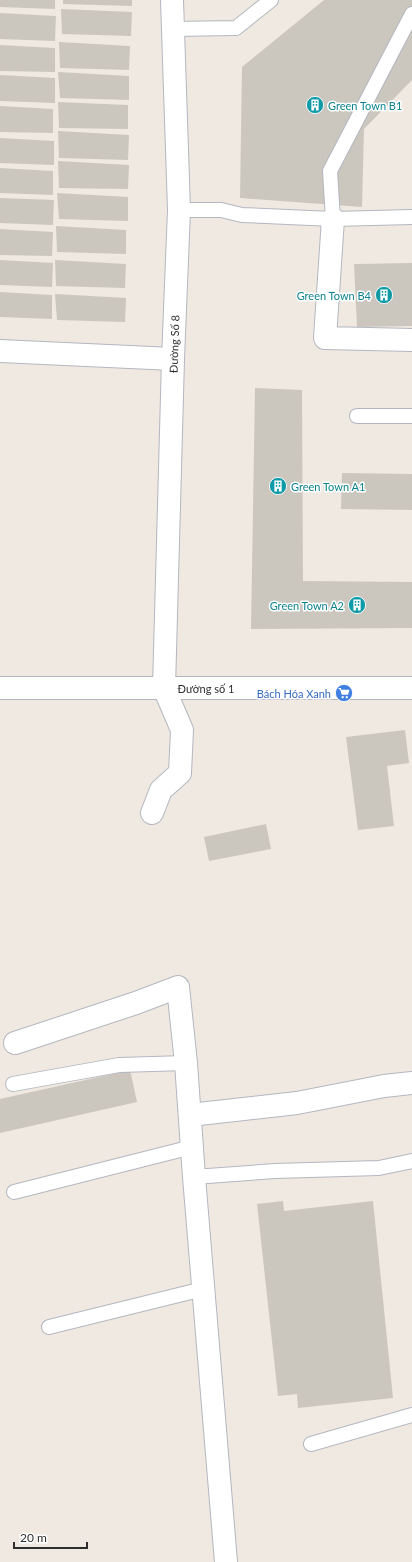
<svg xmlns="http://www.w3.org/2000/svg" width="412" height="1562" font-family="Lato,sans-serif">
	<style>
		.building { fill: #cbc7bf }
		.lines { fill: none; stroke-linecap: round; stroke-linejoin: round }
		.lane-casing { stroke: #b4b7c1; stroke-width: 16 }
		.street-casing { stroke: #b4b7c1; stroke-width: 24 }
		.lane { stroke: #fff; stroke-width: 14 }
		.street { stroke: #fff; stroke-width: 22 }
		.labels { text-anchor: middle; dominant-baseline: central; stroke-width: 3; stroke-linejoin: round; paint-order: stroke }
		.culture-label { font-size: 11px; fill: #0d838f; stroke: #fff; text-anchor: start }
		.street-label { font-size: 11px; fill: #2e2e2e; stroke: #fff }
		.shop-label { font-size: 11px; fill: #366cbe; stroke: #fff; text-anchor: end }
	</style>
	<rect width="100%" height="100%" fill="#efe9e1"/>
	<g class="building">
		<polygon points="0,0 55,0 55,9 0,7"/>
		<polygon points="63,0 132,0 132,6 63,4"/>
		<polygon points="324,0 412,0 412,80 364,129 362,207 240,198 242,67"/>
		<polygon points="61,9 132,12 131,36 62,34"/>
		<polygon points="0,13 56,16 55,41 0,39"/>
		<polygon points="59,42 130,46 129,70 60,68"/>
		<polygon points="0,45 55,48 55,72 0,71"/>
		<polygon points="58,72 129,76 129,100 60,98"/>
		<polygon points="0,75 55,78 55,103 0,101"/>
		<polygon points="58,102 128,105 128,129 59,128"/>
		<polygon points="0,106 53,109 53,133 0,132"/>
		<polygon points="58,131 129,135 128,160 59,158"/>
		<polygon points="0,138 54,141 54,165 0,163"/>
		<polygon points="58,161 129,165 128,189 59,188"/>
		<polygon points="0,168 53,171 53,195 0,193"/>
		<polygon points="57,193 128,197 128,221 59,219"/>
		<polygon points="0,198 54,200 53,225 0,223"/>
		<polygon points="56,226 126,230 126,254 57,252"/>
		<polygon points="0,229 53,232 52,256 0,255"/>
		<polygon points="0,260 53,263 52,287 0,285"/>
		<polygon points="55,260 126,264 125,288 56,286"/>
		<polygon points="412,263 412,326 357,327 354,264"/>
		<polygon points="0,292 52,295 52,319 0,317"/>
		<polygon points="55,294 126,298 125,322 57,320"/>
		<polygon points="255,388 302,390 303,581 412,582 412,628 251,629"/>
		<polygon points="342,473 412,474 412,510 341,509"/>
		<polygon points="405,730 409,763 387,766 394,826 358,830 346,737"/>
		<polygon points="266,824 271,849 209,861 204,837"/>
		<polygon points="130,1070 137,1102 0,1133 0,1099"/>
		<polygon points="283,1201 284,1211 373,1201 393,1398 298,1408 297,1394 278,1396 257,1204"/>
	</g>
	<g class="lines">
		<defs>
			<g id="lane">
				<polyline points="173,29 236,28 271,0"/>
				<polyline points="179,210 221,210 242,215 333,219 412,217"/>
				<polyline points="333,219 330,171 412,14"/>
				<polyline points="357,416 412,416"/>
				<polyline points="13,1084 119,1065 186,1063"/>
				<polyline points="194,1177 275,1171 379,1168 412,1161"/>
				<polyline points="14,1192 192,1147"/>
				<polyline points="49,1327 203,1289"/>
				<polyline points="311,1444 412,1415"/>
			</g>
			<g id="street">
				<polyline points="333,219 325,338 412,340"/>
				<polyline points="0,351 173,359"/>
				<polyline points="0,688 412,688"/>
				<polyline points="152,813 161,790 180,773 182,730 164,688 173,359 179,210 172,0"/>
				<polyline points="15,1043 136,1003 178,987 186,1063 194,1177 226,1562"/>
				<polyline points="190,1115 297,1103 384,1086 412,1083"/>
			</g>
		</defs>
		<use href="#lane" class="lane-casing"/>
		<use href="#street" class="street-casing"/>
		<use href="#lane" class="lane"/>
		<use href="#street" class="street"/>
	</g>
	<defs>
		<symbol id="building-disc" viewBox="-11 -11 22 22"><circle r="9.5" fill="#0f9aa8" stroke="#fff"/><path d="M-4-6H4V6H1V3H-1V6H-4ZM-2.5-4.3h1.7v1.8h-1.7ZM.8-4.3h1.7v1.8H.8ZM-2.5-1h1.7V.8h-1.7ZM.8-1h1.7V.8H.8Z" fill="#fff"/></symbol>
		<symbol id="supermarket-disc" viewBox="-11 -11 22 22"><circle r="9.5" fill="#3f7fe0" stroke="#fff"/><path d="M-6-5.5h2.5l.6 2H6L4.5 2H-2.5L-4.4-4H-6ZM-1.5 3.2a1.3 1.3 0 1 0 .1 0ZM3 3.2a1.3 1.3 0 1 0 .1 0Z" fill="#fff"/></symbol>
	</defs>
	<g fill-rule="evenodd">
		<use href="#building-disc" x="305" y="95" width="20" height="20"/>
		<use href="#building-disc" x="374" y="285" width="20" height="20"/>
		<use href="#building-disc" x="268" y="476" width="20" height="20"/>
		<use href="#building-disc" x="347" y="595" width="20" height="20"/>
		<use href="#supermarket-disc" x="334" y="683" width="20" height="20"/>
	</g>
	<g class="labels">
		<g class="culture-label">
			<text x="328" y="105">Green Town B1</text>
			<text x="371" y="295" text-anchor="end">Green Town B4</text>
			<text x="291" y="486">Green Town A1</text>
			<text x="344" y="605" text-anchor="end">Green Town A2</text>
		</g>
		<g class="street-label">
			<text transform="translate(174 344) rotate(-88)">Đường Số 8</text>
			<text x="206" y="688">Đường số 1</text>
		</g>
		<g class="shop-label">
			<text x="331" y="693">Bách Hóa Xanh</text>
		</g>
	</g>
	<path d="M14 1542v6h73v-6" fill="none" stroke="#2e2e2e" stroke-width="2"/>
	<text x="20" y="1542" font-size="12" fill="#2e2e2e" stroke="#ffffff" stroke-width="3" paint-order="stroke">20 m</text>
</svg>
